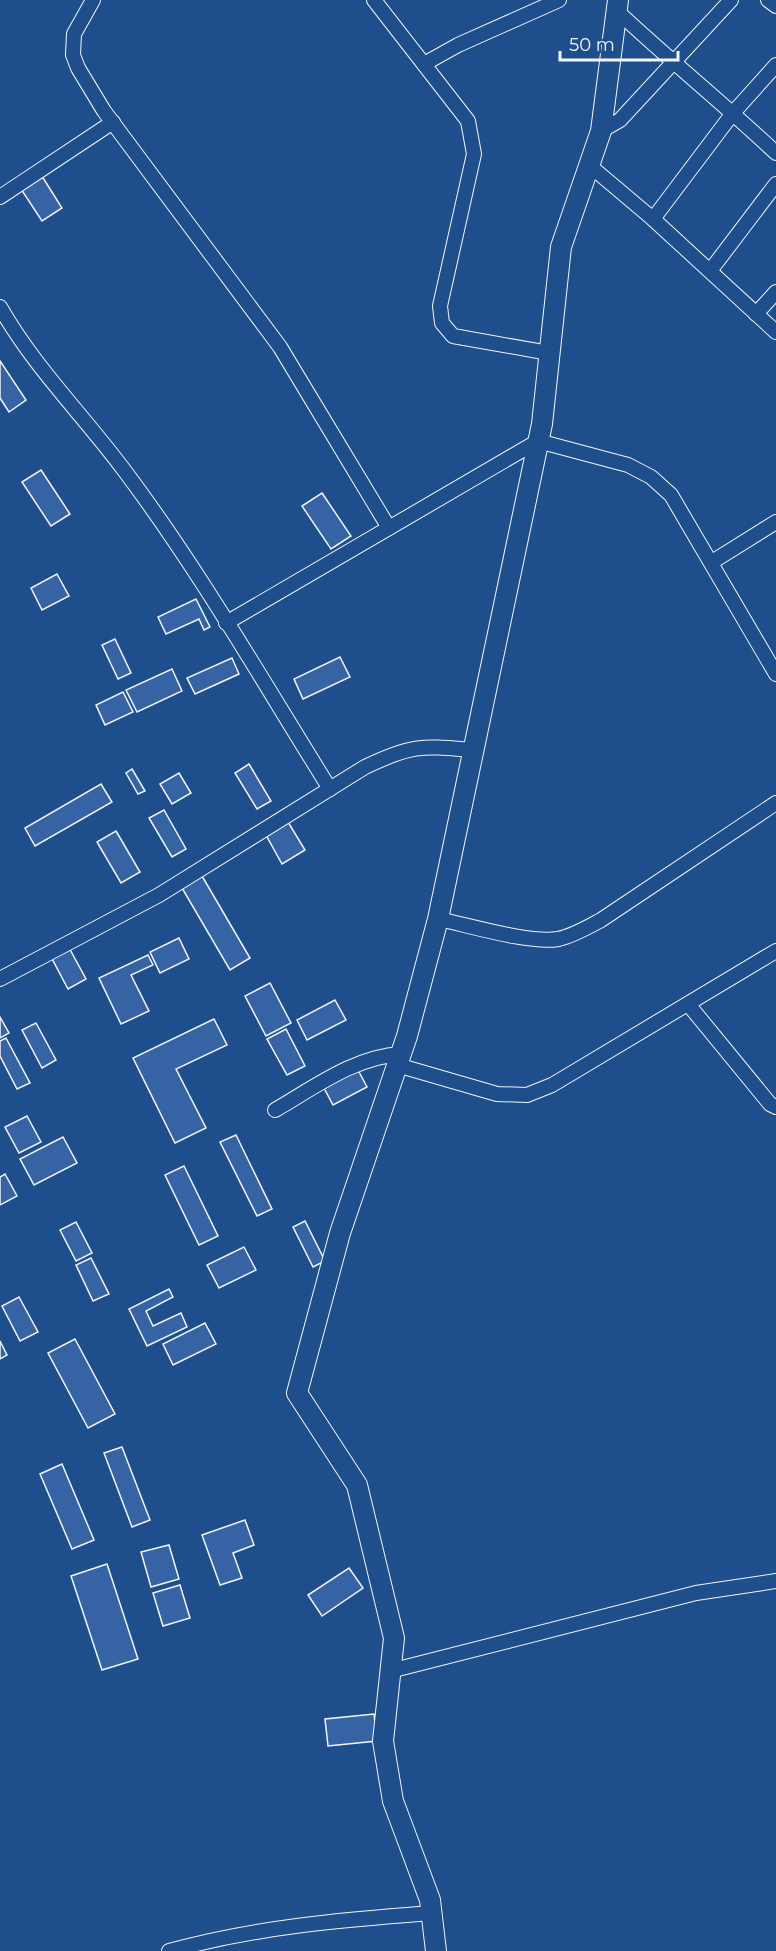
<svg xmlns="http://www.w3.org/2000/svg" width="776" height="1951" font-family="Montserrat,sans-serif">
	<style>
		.building { fill: #3563a3; stroke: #f2f6ff; stroke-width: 1.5 }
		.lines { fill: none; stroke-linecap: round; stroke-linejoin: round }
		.street-casing { stroke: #f2f6ff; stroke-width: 16 }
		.secondary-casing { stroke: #f2f6ff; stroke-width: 22 }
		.street { stroke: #1f4e8c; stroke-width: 14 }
		.secondary { stroke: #1f4e8c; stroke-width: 20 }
	</style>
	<rect width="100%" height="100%" fill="#1f4e8c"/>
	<g class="building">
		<polygon points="40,173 62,208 42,221 19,186"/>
		<polygon points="0,361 26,400 9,412 0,398"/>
		<polygon points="41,470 70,514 51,526 22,482"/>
		<polygon points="322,493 351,536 331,549 302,506"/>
		<polygon points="57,574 69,596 42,610 31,588"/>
		<polygon points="196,599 210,627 204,630 199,619 166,634 158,617"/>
		<polygon points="115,639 131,673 118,679 102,645"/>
		<polygon points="340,657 350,677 303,699 294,679"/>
		<polygon points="232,658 239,674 195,694 187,678"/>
		<polygon points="172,669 182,691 137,712 126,690"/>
		<polygon points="123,692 133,712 105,725 96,705"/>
		<polygon points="249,764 271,801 257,809 235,773"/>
		<polygon points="132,769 145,791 138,794 126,773"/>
		<polygon points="179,773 191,793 172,804 160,784"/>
		<polygon points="101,784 112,802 35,846 25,828"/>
		<polygon points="164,810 186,849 172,857 149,818"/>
		<polygon points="288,822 305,850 282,864 266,835"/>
		<polygon points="116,831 140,872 121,883 97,842"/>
		<polygon points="202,876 250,958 230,970 182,888"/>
		<polygon points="179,938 189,959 160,973 150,952"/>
		<polygon points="67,944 86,979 68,989 49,953"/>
		<polygon points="148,955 153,965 131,975 149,1011 121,1024 99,978"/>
		<polygon points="270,983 291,1023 266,1036 245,996"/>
		<polygon points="335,1000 346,1020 307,1040 297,1020"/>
		<polygon points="0,1017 9,1033 0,1038"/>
		<polygon points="214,1019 227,1045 176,1069 206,1128 175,1143 133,1058"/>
		<polygon points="36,1023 56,1060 42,1068 22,1030"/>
		<polygon points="286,1029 305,1066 287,1075 267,1039"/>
		<polygon points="6,1038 30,1083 17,1089 0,1056 0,1041"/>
		<polygon points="358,1070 367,1087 333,1105 324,1088"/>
		<polygon points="27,1116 41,1142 19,1153 5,1127"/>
		<polygon points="236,1135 272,1209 257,1216 220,1142"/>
		<polygon points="63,1137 77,1163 34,1185 20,1159"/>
		<polygon points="184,1166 218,1236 199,1245 165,1175"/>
		<polygon points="5,1174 17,1196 0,1205 0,1177"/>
		<polygon points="305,1221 325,1261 313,1267 293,1227"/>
		<polygon points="76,1222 92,1253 76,1261 60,1230"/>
		<polygon points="244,1247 256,1270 219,1288 207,1265"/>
		<polygon points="91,1258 109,1294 93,1301 76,1265"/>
		<polygon points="169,1289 173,1297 146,1311 153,1326 181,1313 187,1327 147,1346 129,1309"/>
		<polygon points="19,1297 38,1332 20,1341 2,1306"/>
		<polygon points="205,1323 216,1344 173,1365 163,1344"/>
		<polygon points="75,1339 115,1414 88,1428 48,1353"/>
		<polygon points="0,1341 7,1355 0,1359"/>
		<polygon points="122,1447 150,1520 132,1527 104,1453"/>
		<polygon points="62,1464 94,1540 72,1549 40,1474"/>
		<polygon points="245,1520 254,1545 233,1553 242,1578 220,1585 202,1535"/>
		<polygon points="169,1545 179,1579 151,1587 141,1552"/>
		<polygon points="107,1564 138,1659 102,1670 71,1576"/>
		<polygon points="349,1568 363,1588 322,1616 308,1595"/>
		<polygon points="180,1585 190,1618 163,1626 153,1593"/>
		<polygon points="374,1714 377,1741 328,1746 325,1719"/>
	</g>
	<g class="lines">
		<defs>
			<g id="street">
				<polyline points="93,0 74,34 73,55 78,68 104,111 280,347 389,528"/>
				<polyline points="374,0 468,121 474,154 440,306 442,323 453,336 549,353"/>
				<polyline points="768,0 776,6"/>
				<path d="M616 10C668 59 724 104 776 153"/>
				<polyline points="424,64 458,45 559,0"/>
				<polyline points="601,131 620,120 731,0"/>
				<polyline points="589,165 653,219 776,332"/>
				<polyline points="0,197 113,122"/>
				<polyline points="653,219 733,113 776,65"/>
				<polyline points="710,271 776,184"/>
				<path d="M0 307C34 367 83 415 124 470 200 571 263 682 330 789"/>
				<polyline points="756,314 776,292"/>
				<polyline points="712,562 776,522"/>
				<polyline points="226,623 538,441 628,465 651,477 671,495 776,674"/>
				<path d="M438 919C468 925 530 944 558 939 573 936 588 927 601 920L776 803"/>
				<path d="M0 979 159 895 365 767C413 744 422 746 473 750"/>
				<polyline points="688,1004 770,1104 776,1107"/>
				<polyline points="397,1065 497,1094 527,1095 552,1085 776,951"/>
				<path d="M275 1110C315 1087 354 1057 401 1054"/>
				<polyline points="390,1671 696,1593 776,1581"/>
				<path d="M169 1951C256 1927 341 1920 431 1913"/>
			</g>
			<polyline id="secondary" points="436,1951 430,1900 393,1801 383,1741 394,1638 357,1485 297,1393 340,1233 407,1036 438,919 542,424 561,247 601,131 618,0"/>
		</defs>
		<use href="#street" class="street-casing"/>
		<use href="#secondary" class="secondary-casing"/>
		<use href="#street" class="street"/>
		<use href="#secondary" class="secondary"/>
	</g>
	<path d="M560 51v9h118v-9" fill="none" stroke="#f2f6ff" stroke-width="3"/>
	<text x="569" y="51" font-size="18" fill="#f2f6ff" stroke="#1f4e8c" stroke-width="4.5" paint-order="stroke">50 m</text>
</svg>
